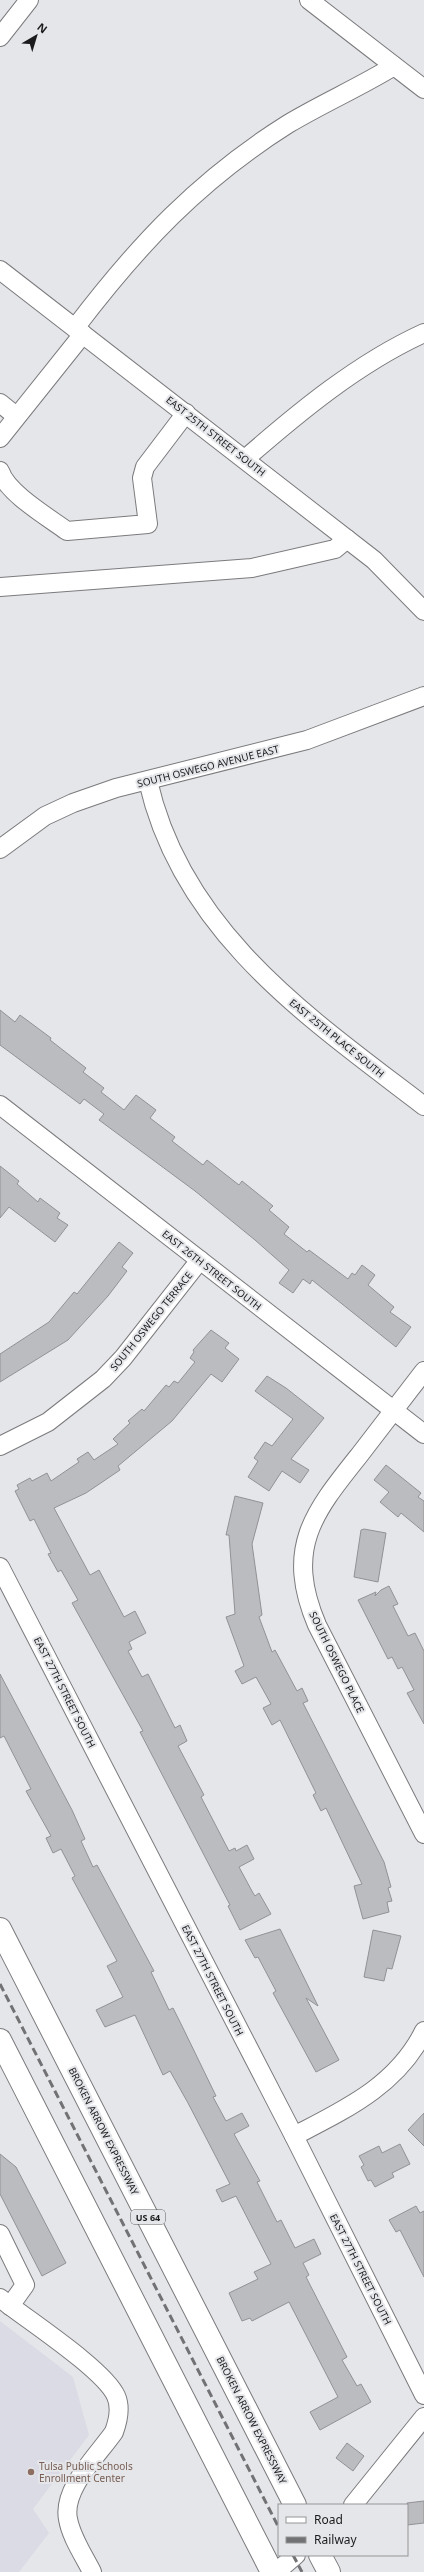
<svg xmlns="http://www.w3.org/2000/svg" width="424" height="2572" font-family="'Noto Sans',sans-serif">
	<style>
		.built { fill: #dbdbe6 }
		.building { fill: #bbbcbf; stroke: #929295 }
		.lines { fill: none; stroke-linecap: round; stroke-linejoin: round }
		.minor-casing { stroke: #7b7b7e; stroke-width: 20 }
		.highway-casing { stroke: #7b7b7e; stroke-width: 24 }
		.minor { stroke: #fff; stroke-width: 18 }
		.highway { stroke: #fff; stroke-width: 22 }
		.rail { stroke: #727275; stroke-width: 3; stroke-dasharray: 8 4; stroke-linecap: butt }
		.education-dot { fill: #8d6e63; stroke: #e5e6e9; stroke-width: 1.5 }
		.labels { text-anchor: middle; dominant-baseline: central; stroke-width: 4; stroke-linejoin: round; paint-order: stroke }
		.shield { fill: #e5e6e9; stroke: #58585a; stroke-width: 1 }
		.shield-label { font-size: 9px; font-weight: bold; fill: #1b1b1d }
		.street-label { font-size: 10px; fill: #1b1b1d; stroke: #e5e6e9 }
		.education-label { font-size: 10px; fill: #785e54; stroke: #e5e6e9; text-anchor: start }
	</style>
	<rect width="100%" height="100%" fill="#e5e6e9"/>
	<polygon class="built" points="0,2321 73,2377 89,2435 33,2509 49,2533 19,2572 0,2572"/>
	<g class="building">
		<polygon points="0,1010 15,1022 20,1015 51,1038 50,1040 86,1068 83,1072 104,1088 101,1092 124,1110 136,1095 156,1110 150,1118 175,1137 172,1141 203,1165 207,1160 239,1185 242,1181 273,1206 269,1210 289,1227 284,1234 307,1252 309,1250 348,1279 352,1273 355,1275 362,1265 375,1275 368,1285 394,1307 390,1312 411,1327 396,1347 312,1280 310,1284 303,1279 293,1293 279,1283 289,1270 255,1240 195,1191 99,1120 104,1114 84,1099 80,1104 0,1045"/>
		<polygon points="0,1166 19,1181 17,1184 38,1202 40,1198 60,1213 57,1218 68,1225 55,1242 9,1207 0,1218"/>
		<polygon points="119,1242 133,1253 122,1267 127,1271 108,1296 68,1340 0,1382 0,1354 49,1322 74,1292 77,1294"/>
		<polygon points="211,1330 229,1343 225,1348 239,1359 222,1382 211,1374 172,1421 118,1466 120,1470 86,1493 54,1508 90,1575 99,1570 124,1617 135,1611 146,1633 129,1642 132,1649 128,1651 142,1677 148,1674 175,1728 180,1725 187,1741 178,1746 204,1795 201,1797 229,1851 235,1848 236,1851 247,1845 254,1859 239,1867 253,1893 255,1896 259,1893 271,1914 240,1930 228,1906 230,1905 140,1732 143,1731 72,1603 78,1600 61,1570 58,1572 48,1554 51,1553 34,1519 30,1521 15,1491 19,1489 17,1485 30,1478 32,1481 47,1473 51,1481 79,1462 77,1459 88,1452 94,1460 118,1444 113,1439 130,1423 128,1421 142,1409 144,1411 166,1385 169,1387 174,1381 178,1383 195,1362 190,1358 194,1352 193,1350"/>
		<polygon points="267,1376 286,1388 324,1418 291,1459 309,1470 300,1483 282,1471 269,1491 248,1477 258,1461 254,1458 265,1442 272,1446 293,1419 255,1391"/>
		<polygon points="386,1465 421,1493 418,1497 424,1501 424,1532 401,1513 398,1517 380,1502 389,1492 374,1480"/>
		<polygon points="235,1496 263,1503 252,1544 262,1615 259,1617 272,1652 275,1650 297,1691 302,1688 308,1701 303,1703 384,1862 391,1887 388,1888 392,1901 387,1902 389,1912 363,1919 354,1886 362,1884 326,1808 321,1811 313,1795 316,1793 280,1720 272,1725 263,1708 271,1704 256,1677 242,1684 235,1671 244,1666 226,1617 235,1614 229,1535 226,1535"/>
		<polygon points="364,1529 386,1533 378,1582 354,1577 361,1530"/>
		<polygon points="389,1586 398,1604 393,1606 408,1636 415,1633 424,1651 424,1724 407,1693 414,1690 402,1667 398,1669 392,1657 388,1659 358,1600 376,1592 375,1596 381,1590"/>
		<polygon points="0,1674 72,1810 85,1839 81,1841 93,1867 97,1865 154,1971 151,1972 169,2010 173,2008 183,2028 216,2096 213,2097 226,2121 242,2113 249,2126 234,2134 260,2181 257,2182 277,2222 281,2220 295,2248 314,2239 321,2254 303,2263 309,2275 306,2277 347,2357 342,2360 357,2386 361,2384 371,2402 320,2430 310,2412 338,2397 289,2302 252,2321 250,2318 242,2321 229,2293 258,2279 254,2272 271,2264 236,2196 222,2202 216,2190 230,2184 188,2103 170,2071 163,2075 135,2015 105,2027 96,2010 123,1997 107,1966 117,1961 72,1878 75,1876 61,1849 53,1853 46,1838 51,1836 26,1791 31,1789 4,1736 0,1738"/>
		<polygon points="280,1929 318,2006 306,1998 339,2060 316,2072 273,1993 276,1991 258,1957 255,1958 245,1940"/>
		<polygon points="373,1930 401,1936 392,1969 387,1968 384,1981 364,1977"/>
		<polygon points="424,2113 424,2146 408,2130"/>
		<polygon points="400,2144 410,2164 392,2173 394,2177 375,2187 371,2180 368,2181 361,2167 364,2165 359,2156 379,2146 382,2153"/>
		<polygon points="0,2154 16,2167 66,2263 42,2276 0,2194"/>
		<polygon points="416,2206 420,2213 424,2211 424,2277 400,2230 396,2232 389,2220"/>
		<polygon points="347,2443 364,2456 353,2471 336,2458"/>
		<polygon points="424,2501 424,2523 407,2525 407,2503"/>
	</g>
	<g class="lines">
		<defs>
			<g id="minor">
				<polyline points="309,0 424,89"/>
				<polyline points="0,37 29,0"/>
				<polyline points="0,270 374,560 424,611"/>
				<path d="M75 328C138 245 199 180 288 124 323 103 360 87 394 66"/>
				<polyline points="0,403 16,416"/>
				<polyline points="0,438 83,334"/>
				<path d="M245 459C299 412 358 363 424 333"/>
				<path d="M0 471C7 493 48 517 67 531L148 524 142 478 145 467 186 413"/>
				<polyline points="0,587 252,568 335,549 347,539"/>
				<path d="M148 781C182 932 309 1018 424 1106"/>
				<polyline points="0,849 45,816 73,803 116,788 307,740 424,696"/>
				<polyline points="0,1105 424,1434"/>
				<path d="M424 1371C403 1398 382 1426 361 1453 314 1512 284 1547 317 1625L424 1834"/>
				<polyline points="0,1446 48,1422 103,1379 123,1358 200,1260"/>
				<polyline points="0,1567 294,2136 424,2395"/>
				<path d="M294 2136C344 2110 397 2086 424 2031"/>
				<polyline points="0,2234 25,2285 10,2306"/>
				<path d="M0 2298C26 2319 104 2369 116 2396 121 2407 118 2421 114 2432 98 2455 62 2489 68 2519 71 2537 84 2556 92 2572"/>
				<polyline points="353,2505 424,2417"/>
				<polyline points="276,2572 296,2555"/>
			</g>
			<g id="highway">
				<polyline points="0,1929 295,2505"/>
				<polyline points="0,2040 272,2572"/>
				<polyline points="320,2555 329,2572"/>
			</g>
		</defs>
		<use href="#minor" class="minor-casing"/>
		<use href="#highway" class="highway-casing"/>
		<use href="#minor" class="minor"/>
		<use href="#highway" class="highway"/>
		<g class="rail">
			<polyline points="0,1984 279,2528"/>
			<polyline points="293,2555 302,2572"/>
		</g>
	</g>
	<circle class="education-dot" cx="31" cy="2472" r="4"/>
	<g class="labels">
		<rect class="shield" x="131" y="2210" width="34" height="14" rx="3"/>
		<g class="shield-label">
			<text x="148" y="2217">US 64</text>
		</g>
		<g class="street-label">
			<text transform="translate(216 436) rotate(38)">EAST 25TH STREET SOUTH</text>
			<text transform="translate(208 766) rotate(-14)">SOUTH OSWEGO AVENUE EAST</text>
			<text transform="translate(337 1038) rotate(39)">EAST 25TH PLACE SOUTH</text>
			<text transform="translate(212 1270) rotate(38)">EAST 26TH STREET SOUTH</text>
			<text transform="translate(151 1321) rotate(-51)">SOUTH OSWEGO TERRACE</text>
			<text transform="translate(337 1662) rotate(64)">SOUTH OSWEGO PLACE</text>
			<text transform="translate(65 1692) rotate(63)">EAST 27TH STREET SOUTH</text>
			<text transform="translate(213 1980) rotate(63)">EAST 27TH STREET SOUTH</text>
			<text transform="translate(104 2131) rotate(63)">BROKEN ARROW EXPRESSWAY</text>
			<text transform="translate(361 2269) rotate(63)">EAST 27TH STREET SOUTH</text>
			<text transform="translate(252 2420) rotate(63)">BROKEN ARROW EXPRESSWAY</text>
		</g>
		<g class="education-label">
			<text x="39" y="2466">Tulsa Public Schools<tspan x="39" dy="12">Enrollment Center</tspan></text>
		</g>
	</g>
	<rect x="278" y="2504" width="130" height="52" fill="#e5e6e9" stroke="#949597"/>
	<rect x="286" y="2517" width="20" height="6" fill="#ffffff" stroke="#949597"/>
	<text x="314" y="2524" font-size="12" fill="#1b1b1d">Road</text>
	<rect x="286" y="2537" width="20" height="6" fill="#727275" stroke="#949597"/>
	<text x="314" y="2544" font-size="12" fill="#1b1b1d">Railway</text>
	<g transform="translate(36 36) rotate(38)" stroke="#e5e6e9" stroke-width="3" paint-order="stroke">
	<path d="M0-3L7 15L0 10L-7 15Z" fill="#1b1b1d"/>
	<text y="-6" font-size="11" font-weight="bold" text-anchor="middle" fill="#1b1b1d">N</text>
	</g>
</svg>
